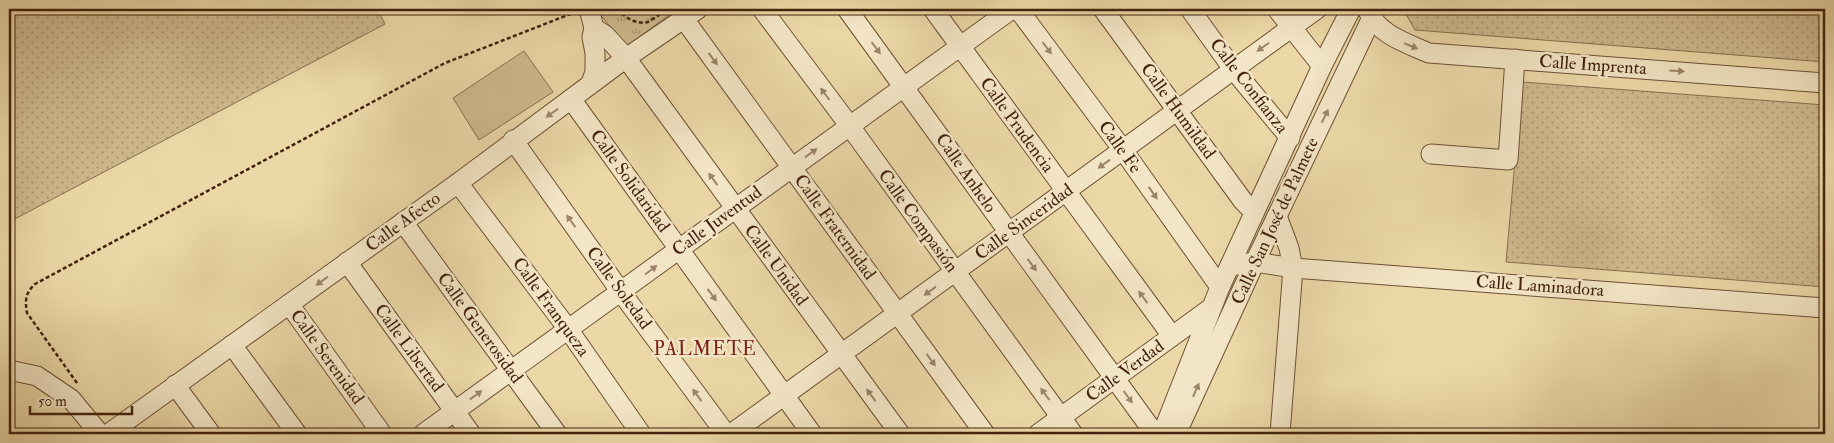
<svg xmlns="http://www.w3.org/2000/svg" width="1834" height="443" font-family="'IM FELL Double Pica',serif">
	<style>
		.grass { fill: url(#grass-dots); stroke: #896e4e }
		.park { fill: url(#park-tufts); stroke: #896e4e }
		.pitch { fill: #cfb98d; stroke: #896e4e }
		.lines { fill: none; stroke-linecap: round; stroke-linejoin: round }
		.minor-casing { stroke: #6d5035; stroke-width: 21 }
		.path { stroke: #43220f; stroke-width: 2.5; stroke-dasharray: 4 2.5; stroke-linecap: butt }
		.minor { stroke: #f3e6c6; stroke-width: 19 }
		.oneway { fill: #9b846a }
		.labels { text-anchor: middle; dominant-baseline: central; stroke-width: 5; stroke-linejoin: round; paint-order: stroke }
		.street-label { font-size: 18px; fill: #43220f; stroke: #f3e6c6 }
		.neighbourhood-label { font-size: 19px; letter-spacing: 1px; fill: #7a1f14; stroke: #f3e6c6 }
	</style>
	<defs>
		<pattern id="grass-dots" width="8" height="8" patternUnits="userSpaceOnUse" patternTransform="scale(1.25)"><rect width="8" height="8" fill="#cfb98d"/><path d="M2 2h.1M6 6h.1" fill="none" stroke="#aa9672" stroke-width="1.8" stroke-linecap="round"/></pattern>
		<pattern id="park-tufts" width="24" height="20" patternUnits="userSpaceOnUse" patternTransform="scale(1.25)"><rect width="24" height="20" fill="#cfb98d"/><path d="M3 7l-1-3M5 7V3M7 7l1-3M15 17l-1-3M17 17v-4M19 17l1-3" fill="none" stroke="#aa9672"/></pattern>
	</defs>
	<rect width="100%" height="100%" fill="#ecd8a7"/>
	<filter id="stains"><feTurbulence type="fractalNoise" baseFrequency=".004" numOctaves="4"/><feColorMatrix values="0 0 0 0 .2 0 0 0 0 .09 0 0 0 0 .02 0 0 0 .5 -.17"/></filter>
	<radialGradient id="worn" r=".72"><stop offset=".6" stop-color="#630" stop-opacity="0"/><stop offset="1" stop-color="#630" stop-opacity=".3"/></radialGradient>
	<g class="grass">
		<polygon points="9,9 377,9 385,24 9,222"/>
		<polygon points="1403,9 1825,9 1825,62 1415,30"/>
		<polygon points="1522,82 1825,105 1825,287 1506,262"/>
	</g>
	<polygon class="park" points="596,9 677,9 626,47"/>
	<polygon class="pitch" points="524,51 553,92 479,140 453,98"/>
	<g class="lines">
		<defs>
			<g id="minor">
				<polyline points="589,9 594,28 592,37 595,53 595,72 591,83"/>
				<polyline points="762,9 849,125 1073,434"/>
				<polyline points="847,9 1155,434"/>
				<polyline points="933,9 1172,336"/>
				<polyline points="1018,9 1123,150 1220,287"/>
				<polyline points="1103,9 1243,201 1254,212"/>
				<polyline points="1190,9 1233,69 1290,138"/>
				<polyline points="1277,9 1322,66"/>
				<path d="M1367 9C1377 34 1406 43 1429 53L1825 83"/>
				<polyline points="684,19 985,434"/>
				<polyline points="594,28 605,35 626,58 900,434"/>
				<polyline points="571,99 812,434"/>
				<polyline points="513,140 621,292 726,434"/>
				<polyline points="1431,154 1508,160 1515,59"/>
				<polyline points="458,183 568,329 641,434"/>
				<polyline points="1277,216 1289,248 1293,268 1280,434"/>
				<polyline points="403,222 557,434"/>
				<polyline points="347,262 471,434"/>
				<polyline points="1230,266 1255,262 1293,268 1825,308"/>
				<polyline points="289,304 382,434"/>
				<polyline points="232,345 297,434"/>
				<polyline points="9,370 37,376 71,399 100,434"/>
				<polyline points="175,385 211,434"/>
				<polyline points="108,434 458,183 626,58 698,9"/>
				<polyline points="423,434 1012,9"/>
				<polyline points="731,434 1317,9"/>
				<polyline points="1038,434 1211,308"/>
				<polyline points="1162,434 1220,287 1322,66 1351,9"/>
				<polyline points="1176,434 1255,262 1376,9"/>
			</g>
		</defs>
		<use href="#minor" class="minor-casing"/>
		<g class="path">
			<path d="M617 9C624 17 636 25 648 22 651 20 656 17 659 15"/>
			<path d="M77 383 27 313C25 301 25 293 35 284L445 63 573 13"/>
		</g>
		<use href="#minor" class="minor"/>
	</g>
	<defs><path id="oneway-solid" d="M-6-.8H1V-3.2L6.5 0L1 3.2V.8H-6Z" transform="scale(1.25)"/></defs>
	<g class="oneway">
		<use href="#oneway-solid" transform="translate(1411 46) rotate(22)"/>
		<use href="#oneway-solid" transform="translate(1263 47) rotate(145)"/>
		<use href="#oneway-solid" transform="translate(876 48) rotate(53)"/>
		<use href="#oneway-solid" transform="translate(1047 48) rotate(53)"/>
		<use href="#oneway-solid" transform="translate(713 59) rotate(54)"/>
		<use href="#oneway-solid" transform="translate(1677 71) rotate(4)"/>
		<use href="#oneway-solid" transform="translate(825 94) rotate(-127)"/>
		<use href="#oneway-solid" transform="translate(552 113) rotate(145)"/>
		<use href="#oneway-solid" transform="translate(1325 116) rotate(-64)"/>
		<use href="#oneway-solid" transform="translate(811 153) rotate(-36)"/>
		<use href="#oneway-solid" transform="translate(1104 164) rotate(144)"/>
		<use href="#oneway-solid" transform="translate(713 179) rotate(-126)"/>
		<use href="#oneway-solid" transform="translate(1153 193) rotate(55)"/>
		<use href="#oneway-solid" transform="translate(571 221) rotate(-126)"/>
		<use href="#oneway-solid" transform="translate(1032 265) rotate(54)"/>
		<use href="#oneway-solid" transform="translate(651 270) rotate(-37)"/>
		<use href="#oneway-solid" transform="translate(322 281) rotate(144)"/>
		<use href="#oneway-solid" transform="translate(930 291) rotate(144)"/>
		<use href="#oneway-solid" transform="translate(712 295) rotate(54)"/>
		<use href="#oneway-solid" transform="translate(1143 297) rotate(-126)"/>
		<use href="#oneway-solid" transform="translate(931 360) rotate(54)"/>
		<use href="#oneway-solid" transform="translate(1196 390) rotate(-66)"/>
		<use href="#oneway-solid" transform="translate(1045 394) rotate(-126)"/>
		<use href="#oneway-solid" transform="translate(476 395) rotate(-36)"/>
		<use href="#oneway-solid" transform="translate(697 395) rotate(-126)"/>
		<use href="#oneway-solid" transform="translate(871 395) rotate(-126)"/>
		<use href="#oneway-solid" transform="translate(1128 397) rotate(54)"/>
	</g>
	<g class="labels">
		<g class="street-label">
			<text transform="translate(1593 65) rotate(4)">Calle Imprenta</text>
			<text transform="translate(1249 86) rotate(52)">Calle Confianza</text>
			<text transform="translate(1178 111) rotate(54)">Calle Humildad</text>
			<text transform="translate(1017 125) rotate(54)">Calle Prudencia</text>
			<text transform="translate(1120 147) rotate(54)">Calle Fe</text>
			<text transform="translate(966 173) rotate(55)">Calle Anhelo</text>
			<text transform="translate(630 181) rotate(54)">Calle Solidaridad</text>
			<text transform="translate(717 221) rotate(-36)">Calle Juventud</text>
			<text transform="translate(918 221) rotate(54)">Calle Compasión</text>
			<text transform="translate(1275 221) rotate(-65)">Calle San José de Palmete</text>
			<text transform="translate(403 222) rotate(-36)">Calle Afecto</text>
			<text transform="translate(1024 222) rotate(-36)">Calle Sinceridad</text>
			<text transform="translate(835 227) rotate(54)">Calle Fraternidad</text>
			<text transform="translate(776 265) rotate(54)">Calle Unidad</text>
			<text transform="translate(1540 286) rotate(4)">Calle Laminadora</text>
			<text transform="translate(619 288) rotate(54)">Calle Soledad</text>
			<text transform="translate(551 307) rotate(54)">Calle Franqueza</text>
			<text transform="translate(480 328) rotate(54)">Calle Generosidad</text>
			<text transform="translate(409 348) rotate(54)">Calle Libertad</text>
			<text transform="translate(327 357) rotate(54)">Calle Serenidad</text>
			<text transform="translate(1125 371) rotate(-36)">Calle Verdad</text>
		</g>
		<g class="neighbourhood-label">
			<text x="705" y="349">PALMETE</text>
		</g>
	</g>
	<rect width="1834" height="443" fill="none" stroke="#ecd8a7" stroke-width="30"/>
	<rect x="10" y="10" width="1814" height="423" fill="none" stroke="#43220f" stroke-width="2.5"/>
	<rect x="15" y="15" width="1804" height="413" fill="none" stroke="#43220f"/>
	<path d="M30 406v8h102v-8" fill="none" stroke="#43220f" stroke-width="2.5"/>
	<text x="38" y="406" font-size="15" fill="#43220f" stroke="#f3e6c6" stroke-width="4" paint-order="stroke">50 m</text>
	<rect width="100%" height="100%" filter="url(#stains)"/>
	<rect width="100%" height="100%" fill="url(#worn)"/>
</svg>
